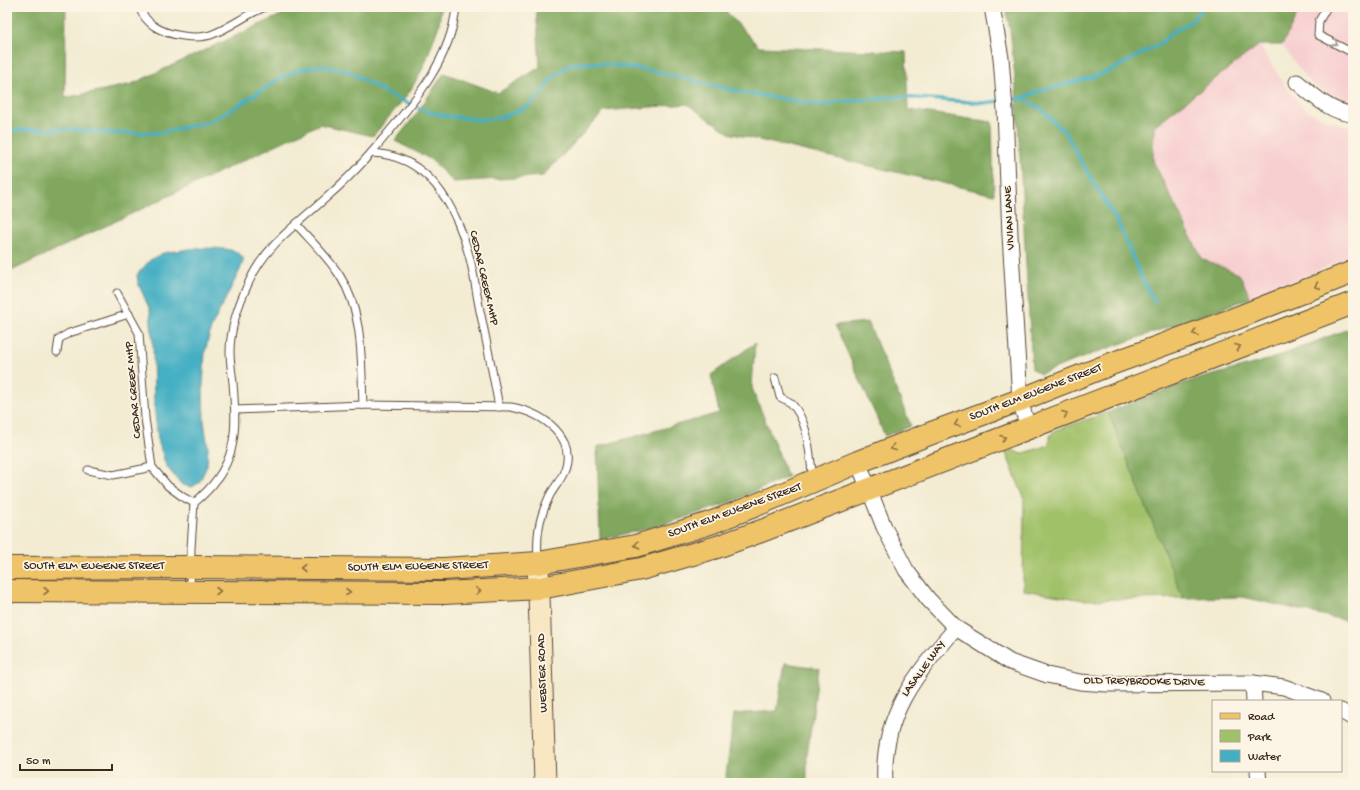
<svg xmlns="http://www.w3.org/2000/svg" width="1360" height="790" font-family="'Gochi Hand',sans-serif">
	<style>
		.built { fill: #f7cfd0 }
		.green { fill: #a1c169; stroke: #6e7644 }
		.forest { fill: #80a75d; stroke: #5e683e }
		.water { fill: #44afc3; stroke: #406c70 }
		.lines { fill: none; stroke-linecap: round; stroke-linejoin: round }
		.stream { stroke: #44afc3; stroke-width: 3.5 }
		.lane-casing { stroke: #574739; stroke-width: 9 }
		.street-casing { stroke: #574739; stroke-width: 17 }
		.secondary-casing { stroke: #574739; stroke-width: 23 }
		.primary-casing { stroke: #574739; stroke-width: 24 }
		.lane { stroke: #fff; stroke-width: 7 }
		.street { stroke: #fff; stroke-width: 15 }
		.secondary { stroke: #f9e7c3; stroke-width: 21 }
		.primary { stroke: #efc469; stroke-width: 22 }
		.oneway { stroke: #a79f9a }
		.oneway2 { stroke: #8c6f40 }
		.labels { text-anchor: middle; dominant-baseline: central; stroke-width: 3.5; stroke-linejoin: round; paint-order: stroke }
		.street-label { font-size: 12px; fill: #3b2a1e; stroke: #fcf5e5 }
	</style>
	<rect width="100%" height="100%" fill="#fcf5e5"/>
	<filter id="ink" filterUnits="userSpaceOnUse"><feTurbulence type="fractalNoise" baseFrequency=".025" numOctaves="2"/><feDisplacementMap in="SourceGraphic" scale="8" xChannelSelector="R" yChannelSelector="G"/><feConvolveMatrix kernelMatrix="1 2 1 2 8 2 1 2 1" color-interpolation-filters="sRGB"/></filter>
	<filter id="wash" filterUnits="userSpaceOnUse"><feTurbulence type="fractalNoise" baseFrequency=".012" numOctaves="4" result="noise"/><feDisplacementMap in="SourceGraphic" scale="16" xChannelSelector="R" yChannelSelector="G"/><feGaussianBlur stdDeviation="0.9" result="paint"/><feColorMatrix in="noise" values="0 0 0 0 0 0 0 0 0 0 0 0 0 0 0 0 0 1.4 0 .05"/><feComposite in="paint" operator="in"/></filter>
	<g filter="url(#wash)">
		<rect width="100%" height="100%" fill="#f3ecd3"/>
		<g class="built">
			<polygon points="1301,7 1353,7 1353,101 1321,91 1306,78 1282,45"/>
			<polygon points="1259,45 1286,87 1305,109 1321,118 1346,126 1353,127 1353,256 1251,298 1239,274 1202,259 1153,161 1154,126"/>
		</g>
		<polygon class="green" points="1108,412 1183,598 1084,600 1023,590 1024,498 1005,451 1011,449 1021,454 1049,445 1050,436 1054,431"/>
		<g class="forest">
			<polygon points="7,7 66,7 65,98 132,84 298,7 441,7 439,25 424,66 409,93 373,136 320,124 7,273"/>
			<polygon points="536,7 722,7 759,47 906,52 908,110 992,122 994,195 729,133 687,104 604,111 543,176 453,182 430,159 395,141 417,113 444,73 498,93 540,67"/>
			<polygon points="1005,7 1301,7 1282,45 1259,45 1154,126 1153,161 1202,259 1239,274 1251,298 1100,351 1040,374 1032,369 1016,88 1010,29"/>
			<polygon points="868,322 911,426 885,436 835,325"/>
			<polygon points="1353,327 1353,622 1243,597 1183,598 1108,412 1181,384 1271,359"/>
			<polygon points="755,343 752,388 788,477 726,504 662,525 600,540 597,447 719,413 711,375"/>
			<polygon points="785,663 819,668 807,756 807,783 725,783 734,714 777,711"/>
		</g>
		<path class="water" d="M196 248C211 249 235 245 244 259L240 270 211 328 205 352 203 387 204 421 208 448 207 466 199 483 192 487 182 485 166 466 158 440 154 405 153 346 150 310 138 283 137 275 150 260 163 253Z"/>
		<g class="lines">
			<g class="stream">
				<polyline points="1022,98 1040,108 1065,132 1090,177 1118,223 1143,281 1155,302"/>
				<polyline points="1008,100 1022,98 1043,90 1093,77 1114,69 1159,44 1174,31 1190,22 1204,7"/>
				<polyline points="7,130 66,129 109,133 160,133 211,121 237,106 282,77 302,69 318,66 328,67 348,71 388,94 426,111 446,116 485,120 502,117 520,110 528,106 542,93 553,77 571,64 598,63 649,70 745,93 817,104 826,105 834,102 901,97 984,103 1000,101"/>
			</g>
		</g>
	</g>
	<g filter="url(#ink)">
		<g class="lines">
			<defs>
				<g id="lane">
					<path d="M139 7C142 14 148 22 154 26 168 36 198 40 213 34 231 27 247 14 265 7"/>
					<polyline points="1327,7 1319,21 1318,35 1353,53"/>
					<path d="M371 153C406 111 451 64 456 7"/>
					<path d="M296 224C311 241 328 257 340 276 364 313 361 363 363 405"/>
					<polyline points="117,293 139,333 145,418 152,467 168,486 183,497 194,503"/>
					<polyline points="57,352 59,339 69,333 129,314"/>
					<path d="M775 378 780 397C784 399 788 401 791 403 810 423 809 454 813 479"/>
					<path d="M235 410 363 405 511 407C542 413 580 437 563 474 560 481 554 488 550 495 547 501 544 509 542 515 537 530 537 546 538 561"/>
					<polyline points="88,470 113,475 152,467"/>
					<path d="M190 589 191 548 194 503C238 467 237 434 233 383 232 373 230 362 230 352 230 329 239 303 249 282 265 246 297 224 326 198 342 184 357 169 371 153 428 155 454 203 468 252 474 271 476 292 480 311 487 343 493 375 499 407"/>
				</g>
				<g id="street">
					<polyline points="992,7 1001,58 1005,110 1010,235 1020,400 1028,428"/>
					<path d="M1297 82C1313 95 1331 113 1353 114"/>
					<polyline points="858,462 884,527 906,570 928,599 956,628 1010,662 1047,675 1080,682 1107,684 1253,683 1284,687 1322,701"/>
					<polyline points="1253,683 1254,701"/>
					<polyline points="1341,711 1353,718"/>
					<polyline points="1258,771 1259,783"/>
					<path d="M885 783C881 716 915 675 956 628"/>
				</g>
				<polyline id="secondary" points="538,563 545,783"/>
				<g id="primary">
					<polyline points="7,568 190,567 443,569 538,563 636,546 710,523 754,506 858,462 929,434 1020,400 1111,364 1234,319 1353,272"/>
					<polyline points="7,591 444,593 540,588 641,569 717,547 764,530 1353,303"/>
				</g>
			</defs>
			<use href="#lane" class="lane-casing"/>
			<use href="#street" class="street-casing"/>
			<use href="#secondary" class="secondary-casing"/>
			<use href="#primary" class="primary-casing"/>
			<use href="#lane" class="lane"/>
			<use href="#street" class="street"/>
			<use href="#secondary" class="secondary"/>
			<use href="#primary" class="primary"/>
		</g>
		<defs><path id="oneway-chevron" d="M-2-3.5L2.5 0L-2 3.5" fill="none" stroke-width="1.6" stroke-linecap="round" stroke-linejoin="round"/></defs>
		<use class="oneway" href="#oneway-chevron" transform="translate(1335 43) rotate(27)"/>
		<g class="oneway2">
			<use href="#oneway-chevron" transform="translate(1317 286) rotate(158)"/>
			<use href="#oneway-chevron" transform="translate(1195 333) rotate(160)"/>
			<use href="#oneway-chevron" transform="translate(1238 347) rotate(-21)"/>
			<use href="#oneway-chevron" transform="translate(1065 414) rotate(-22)"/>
			<use href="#oneway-chevron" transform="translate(957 424) rotate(159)"/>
			<use href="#oneway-chevron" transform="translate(1003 438) rotate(-21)"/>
			<use href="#oneway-chevron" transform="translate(893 448) rotate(158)"/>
			<use href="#oneway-chevron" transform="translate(637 545) rotate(166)"/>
			<use href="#oneway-chevron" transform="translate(303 568) rotate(-180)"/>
			<use href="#oneway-chevron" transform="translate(46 591)"/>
			<use href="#oneway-chevron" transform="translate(218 591)"/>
			<use href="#oneway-chevron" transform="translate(478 591) rotate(-3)"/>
			<use href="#oneway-chevron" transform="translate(348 592)"/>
		</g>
	</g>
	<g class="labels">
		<g class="street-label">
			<text transform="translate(1010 218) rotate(-93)">VIVIAN LANE</text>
			<text transform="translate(483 278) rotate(77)">CEDAR CREEK MHP</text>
			<text transform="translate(134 390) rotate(-95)">CEDAR CREEK MHP</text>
			<text transform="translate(1036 393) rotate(-21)">SOUTH ELM EUGENE STREET</text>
			<text transform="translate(735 511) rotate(-20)">SOUTH ELM EUGENE STREET</text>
			<text x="94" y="567">SOUTH ELM EUGENE STREET</text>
			<text transform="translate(418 567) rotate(-1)">SOUTH ELM EUGENE STREET</text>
			<text transform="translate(924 669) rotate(-54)">LASALLE WAY</text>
			<text transform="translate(543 673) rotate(-92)">WEBSTER ROAD</text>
			<text transform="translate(1144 682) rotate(1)">OLD TREYBROOKE DRIVE</text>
		</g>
	</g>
	<rect width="1360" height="790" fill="none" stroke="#fcf5e5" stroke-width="24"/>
	<rect x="1212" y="700" width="130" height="72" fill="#fcf5e5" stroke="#afa495"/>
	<rect x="1220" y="713" width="20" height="6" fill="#efc469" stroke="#afa495"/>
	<text x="1248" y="720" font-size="12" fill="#3b2a1e">Road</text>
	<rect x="1220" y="730" width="20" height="12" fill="#a1c169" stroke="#afa495"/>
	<text x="1248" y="740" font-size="12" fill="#3b2a1e">Park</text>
	<rect x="1220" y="750" width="20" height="12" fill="#44afc3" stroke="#afa495"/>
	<text x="1248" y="760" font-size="12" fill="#3b2a1e">Water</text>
	<path d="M20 764v6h92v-6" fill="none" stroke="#3b2a1e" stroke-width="2"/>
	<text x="26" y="764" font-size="12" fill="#3b2a1e" stroke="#fcf5e5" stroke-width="3" paint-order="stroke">50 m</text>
</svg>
